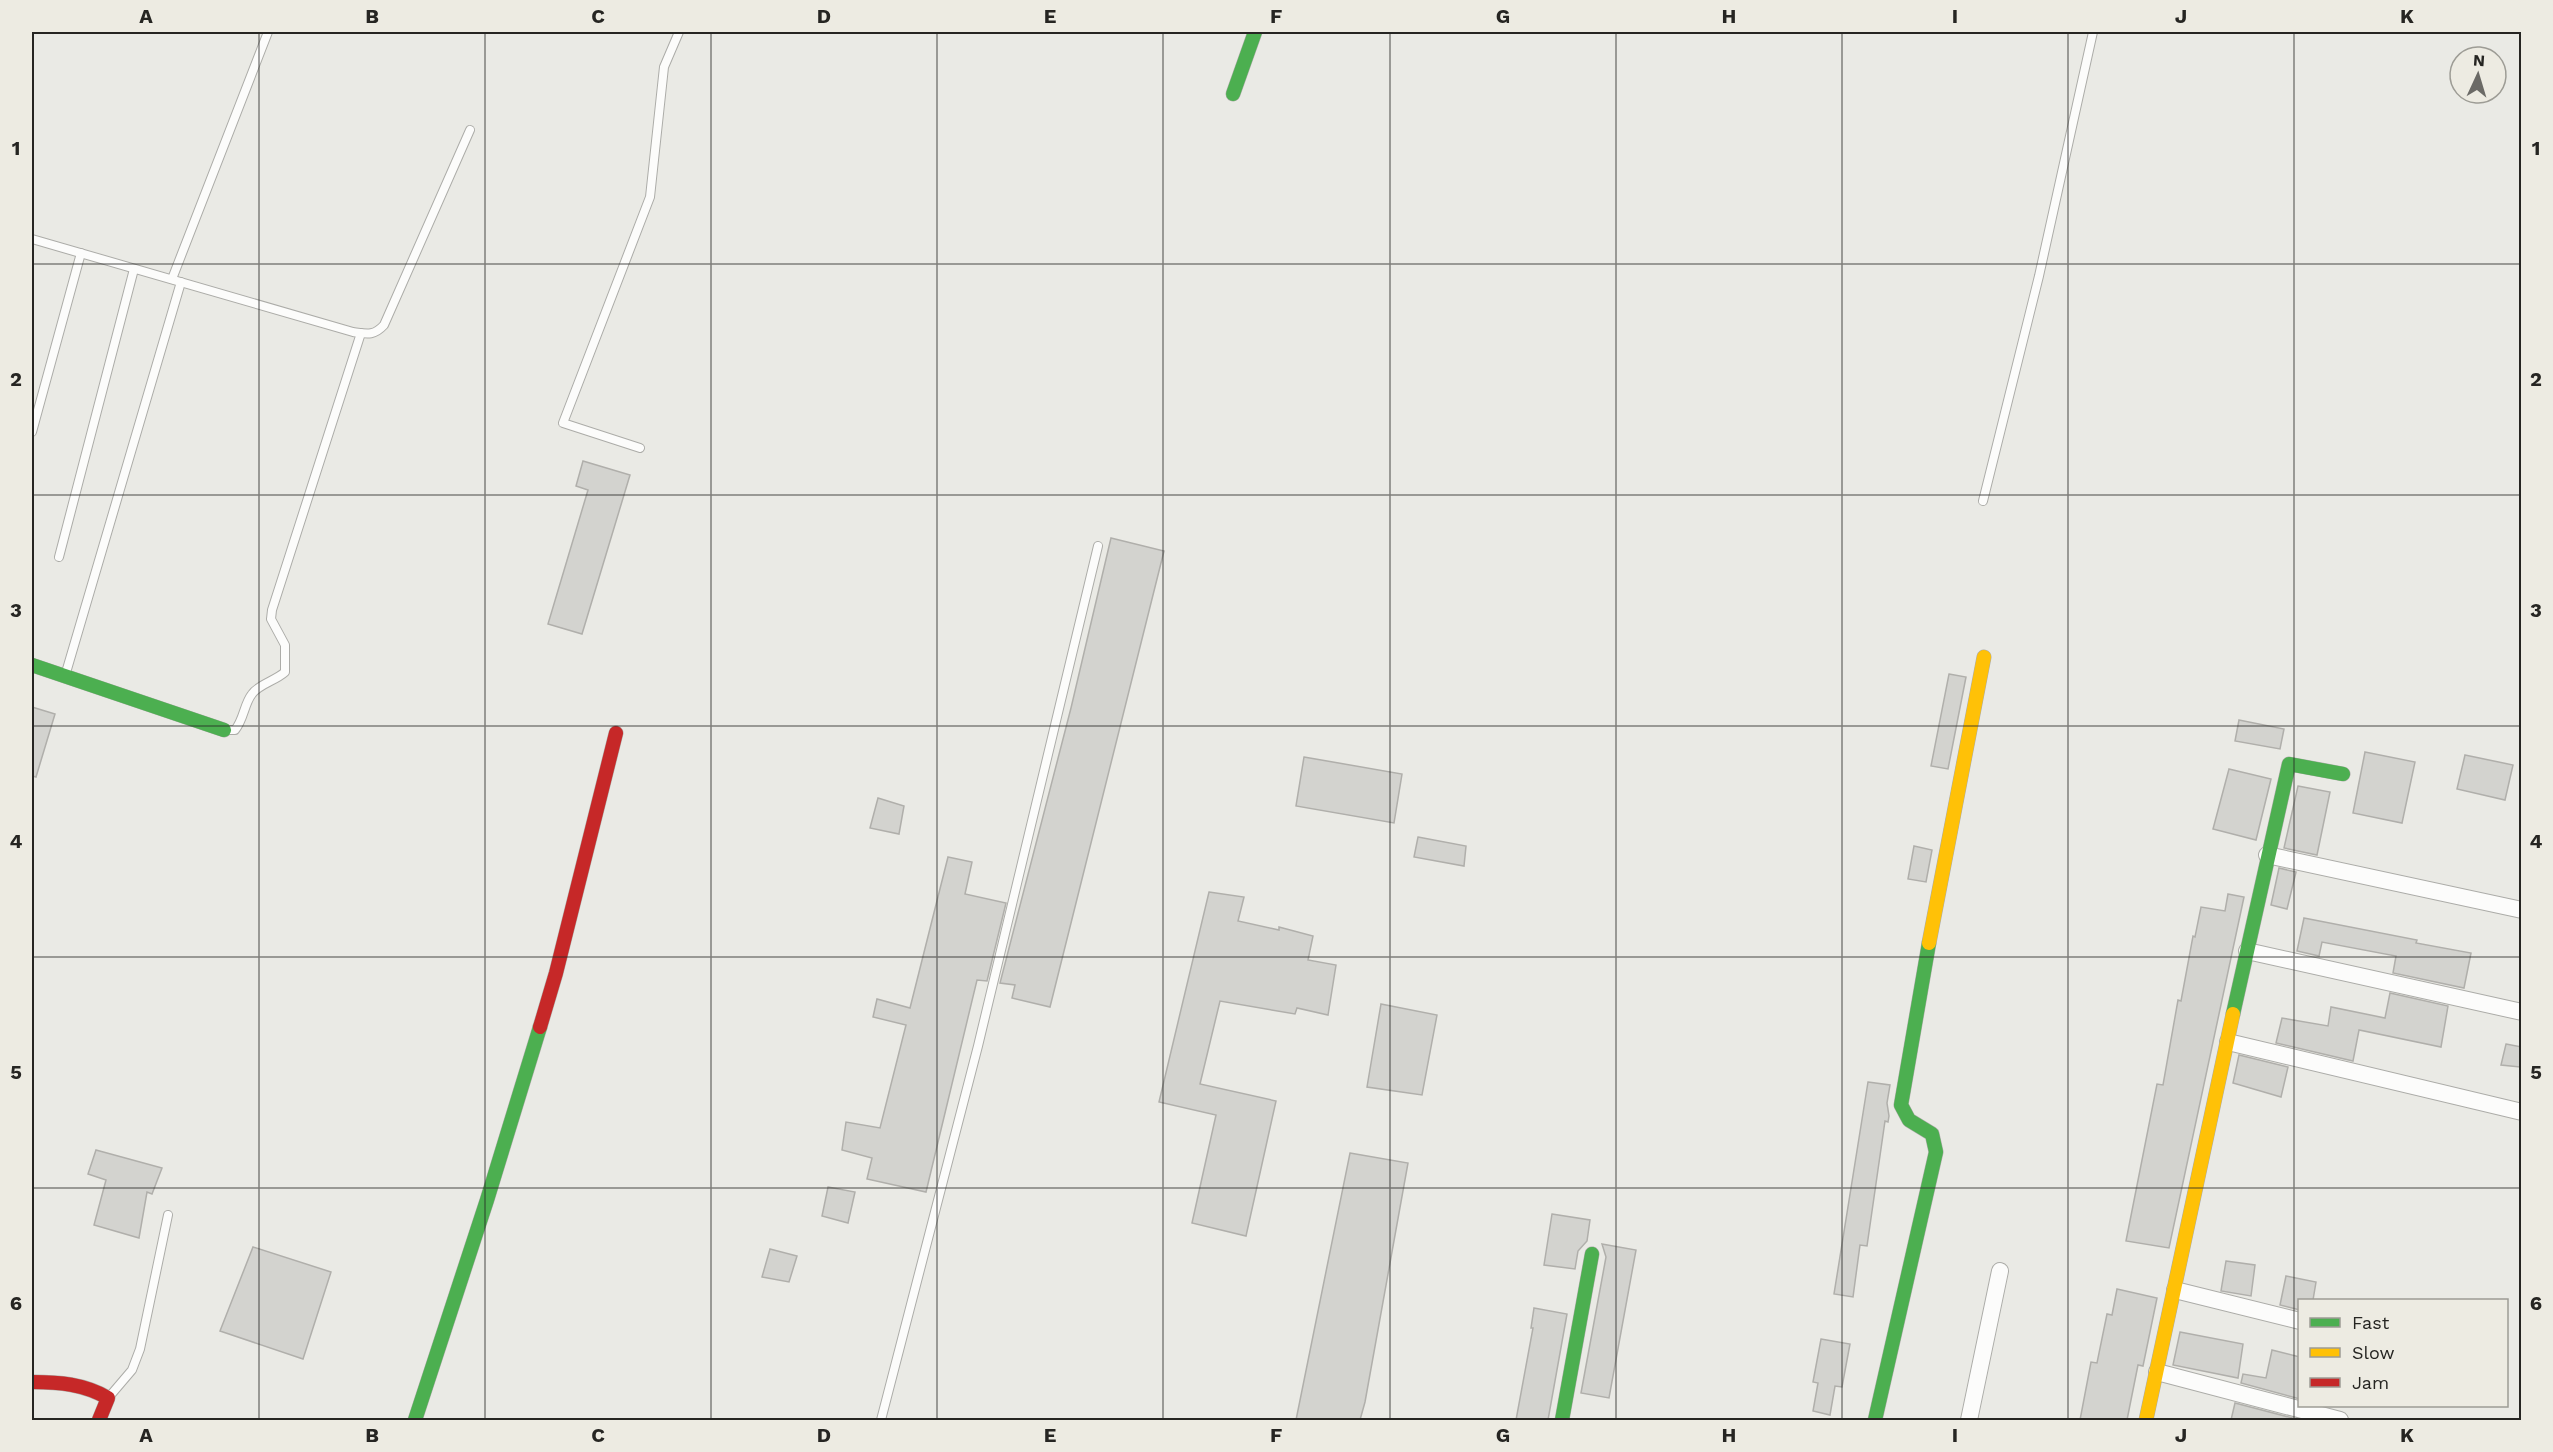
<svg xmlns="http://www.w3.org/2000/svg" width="2553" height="1452" font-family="'Work Sans',sans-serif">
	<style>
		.building { fill: #d3d3cf; stroke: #b0afab; stroke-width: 1.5 }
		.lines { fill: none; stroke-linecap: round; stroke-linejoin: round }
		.lane-casing { stroke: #acaca8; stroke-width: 10 }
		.street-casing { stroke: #acaca8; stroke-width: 18 }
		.fast-casing { stroke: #acaca8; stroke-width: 15 }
		.slow-casing { stroke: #acaca8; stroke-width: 15 }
		.jam-casing { stroke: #acaca8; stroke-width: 15 }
		.lane { stroke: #fcfcfb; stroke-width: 8 }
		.street { stroke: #fcfcfb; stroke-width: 16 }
		.fast { stroke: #4caf50; stroke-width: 14 }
		.slow { stroke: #ffc107; stroke-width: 14 }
		.jam { stroke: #c62828; stroke-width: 14 }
		.grid { fill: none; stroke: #262522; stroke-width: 1.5; stroke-opacity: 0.55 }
		.neatline { fill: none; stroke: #262522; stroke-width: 2 }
		.grid-label { font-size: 20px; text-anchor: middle; font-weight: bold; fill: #262522 }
	</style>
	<rect width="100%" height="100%" fill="#eaeae5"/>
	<g class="building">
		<polygon points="583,461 630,475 582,634 548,624 588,490 576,486"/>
		<polygon points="1111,538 1164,551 1050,1007 1012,998 1015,985 1000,983 1071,708"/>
		<polygon points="1949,674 1966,677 1948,769 1931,766"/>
		<polygon points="32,707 55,714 36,777 32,776"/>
		<polygon points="2239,720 2284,729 2280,749 2235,741"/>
		<polygon points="2365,752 2415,762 2402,823 2353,813"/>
		<polygon points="2465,755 2513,765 2505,800 2457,789"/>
		<polygon points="1304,757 1402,774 1394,823 1296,806"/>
		<polygon points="2229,769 2271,779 2256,840 2213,829"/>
		<polygon points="2298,786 2330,792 2317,855 2284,848"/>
		<polygon points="878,798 904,806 899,834 870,828"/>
		<polygon points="1418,837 1466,846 1464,866 1414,857"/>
		<polygon points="1914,846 1932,850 1926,882 1908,879"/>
		<polygon points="948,857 972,862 965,894 1006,903 987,981 977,980 926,1192 867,1179 872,1158 842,1150 846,1122 880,1128 906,1025 873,1017 877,999 910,1008"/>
		<polygon points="2279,868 2296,872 2287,909 2271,905"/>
		<polygon points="1209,892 1244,897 1238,921 1279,930 1279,927 1313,936 1308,960 1336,965 1328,1015 1297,1008 1295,1014 1220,1001 1200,1084 1276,1101 1246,1236 1192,1223 1216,1115 1159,1102"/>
		<polygon points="2228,894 2244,897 2169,1248 2126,1241 2157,1084 2163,1085 2178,1000 2181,1001 2193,936 2195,937 2201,907 2225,911"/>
		<polygon points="2304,918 2417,940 2416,943 2471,953 2464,988 2393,973 2396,956 2322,942 2319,956 2297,951"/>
		<polygon points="2390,993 2448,1006 2441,1047 2359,1030 2353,1061 2276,1043 2282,1018 2328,1026 2331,1007 2385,1018"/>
		<polygon points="1381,1004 1437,1015 1422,1095 1367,1087"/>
		<polygon points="2506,1044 2522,1047 2520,1067 2501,1065"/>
		<polygon points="2239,1055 2288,1067 2281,1097 2233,1083"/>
		<polygon points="1868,1082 1890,1085 1887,1103 1889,1116 1888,1122 1885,1121 1867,1246 1860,1245 1853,1297 1834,1294"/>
		<polygon points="96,1150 162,1168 152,1194 147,1192 139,1238 94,1225 106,1180 88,1174"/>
		<polygon points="1350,1153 1408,1163 1365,1402 1360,1420 1296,1420"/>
		<polygon points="828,1187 855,1192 848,1223 822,1216"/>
		<polygon points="1552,1214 1590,1220 1587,1241 1578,1251 1575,1269 1544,1265"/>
		<polygon points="1602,1244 1636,1250 1609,1398 1581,1393 1606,1257"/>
		<polygon points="253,1247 331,1272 303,1359 220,1331"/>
		<polygon points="770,1249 797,1256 789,1282 762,1277"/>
		<polygon points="2226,1261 2255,1265 2251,1296 2221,1291"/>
		<polygon points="2286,1276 2316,1282 2313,1300 2300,1300 2300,1310 2280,1305"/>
		<polygon points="2117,1289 2157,1298 2143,1366 2138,1365 2127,1420 2080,1420 2091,1362 2097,1363 2107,1314 2112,1315"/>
		<polygon points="1534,1308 1567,1314 1548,1420 1516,1420 1533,1328 1531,1328"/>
		<polygon points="2180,1332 2243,1344 2238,1378 2173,1365"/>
		<polygon points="1821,1339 1850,1344 1842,1387 1835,1386 1830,1415 1813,1411 1818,1383 1813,1382"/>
		<polygon points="2272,1350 2300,1357 2300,1399 2241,1383 2243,1374 2266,1378"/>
		<polygon points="2235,1403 2300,1420 2231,1420"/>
	</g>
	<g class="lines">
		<defs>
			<g id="lane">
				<path d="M32 239 353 332C367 334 374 336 384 325L470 130"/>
				<polyline points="172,279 268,32"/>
				<polyline points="32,432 81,253"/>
				<polyline points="640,448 563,423 650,197 664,67 679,32"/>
				<polyline points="1983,501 2039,276 2093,32"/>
				<polyline points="59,557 134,269"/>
				<polyline points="65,676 181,282"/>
				<path d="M225 730H235C244 719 244 704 252 694 259 684 275 681 285 672V645L271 619 272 610 361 333"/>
				<polyline points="109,1397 132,1370 140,1349 168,1215"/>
				<polyline points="881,1420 978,1046 1098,546"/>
			</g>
			<g id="street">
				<polyline points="2267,855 2522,910"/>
				<polyline points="2247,951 2522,1012"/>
				<polyline points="2228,1042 2522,1112"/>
				<polyline points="2175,1290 2300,1321"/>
				<polyline points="2157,1372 2340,1420"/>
				<polyline points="1969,1420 2000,1271"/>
			</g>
			<g id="fast">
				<polyline points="1233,94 1255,32"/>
				<polyline points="32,665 224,730"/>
				<polyline points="2233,1014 2289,764 2343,774"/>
				<polyline points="415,1420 487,1200 540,1027"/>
				<polyline points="1562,1420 1592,1254"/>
				<polyline points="1875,1420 1936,1152 1932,1134 1909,1120 1901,1105 1929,943"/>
			</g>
			<g id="slow">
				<polyline points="1929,943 1984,657"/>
				<polyline points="2146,1420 2233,1014"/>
			</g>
			<g id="jam">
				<polyline points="540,1027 556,973 616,733"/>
				<path d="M32 1382C59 1382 84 1384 108 1398L99 1420"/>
			</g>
		</defs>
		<use href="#lane" class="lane-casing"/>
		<use href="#street" class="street-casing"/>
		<use href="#fast" class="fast-casing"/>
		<use href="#slow" class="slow-casing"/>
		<use href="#jam" class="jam-casing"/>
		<use href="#lane" class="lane"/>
		<use href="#street" class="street"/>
		<use href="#fast" class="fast"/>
		<use href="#slow" class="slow"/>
		<use href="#jam" class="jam"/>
	</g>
	<path class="grid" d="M259 32V1420M485 32V1420M711 32V1420M937 32V1420M1163 32V1420M1390 32V1420M1616 32V1420M1842 32V1420M2068 32V1420M2294 32V1420M32 264H2522M32 495H2522M32 726H2522M32 957H2522M32 1188H2522"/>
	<rect width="2553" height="1452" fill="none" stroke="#edebe2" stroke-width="66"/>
	<rect x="2298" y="1299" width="210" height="108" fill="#edebe2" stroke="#9d9c95" stroke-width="1.5"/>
	<rect x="2310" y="1318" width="30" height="9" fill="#4caf50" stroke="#9d9c95" stroke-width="1.5"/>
	<text x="2352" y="1329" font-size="18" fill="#262522">Fast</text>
	<rect x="2310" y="1348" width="30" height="9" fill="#ffc107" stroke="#9d9c95" stroke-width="1.5"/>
	<text x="2352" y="1359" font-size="18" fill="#262522">Slow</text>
	<rect x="2310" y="1378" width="30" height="9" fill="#c62828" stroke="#9d9c95" stroke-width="1.5"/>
	<text x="2352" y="1389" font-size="18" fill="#262522">Jam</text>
	<g transform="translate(2478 75) rotate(4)"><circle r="28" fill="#edebe2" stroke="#9d9c95" stroke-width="1.5"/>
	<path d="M0-4.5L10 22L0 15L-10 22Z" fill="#6b6a66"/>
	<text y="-9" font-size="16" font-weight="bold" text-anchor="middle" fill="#262522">N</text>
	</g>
	<rect x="33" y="33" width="2487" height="1386" class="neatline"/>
	<g class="grid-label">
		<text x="146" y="23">A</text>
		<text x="372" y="23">B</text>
		<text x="598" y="23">C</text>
		<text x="824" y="23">D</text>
		<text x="1050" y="23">E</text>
		<text x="1276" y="23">F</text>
		<text x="1503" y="23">G</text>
		<text x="1729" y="23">H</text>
		<text x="1955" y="23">I</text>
		<text x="2181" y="23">J</text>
		<text x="2407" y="23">K</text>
		<text x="16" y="155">1</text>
		<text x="2536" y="155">1</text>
		<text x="16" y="386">2</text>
		<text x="2536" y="386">2</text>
		<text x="16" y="617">3</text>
		<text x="2536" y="617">3</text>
		<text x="16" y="848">4</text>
		<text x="2536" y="848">4</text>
		<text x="16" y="1079">5</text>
		<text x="2536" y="1079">5</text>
		<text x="16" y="1310">6</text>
		<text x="2536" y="1310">6</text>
		<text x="146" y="1442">A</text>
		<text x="372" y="1442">B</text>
		<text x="598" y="1442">C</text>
		<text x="824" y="1442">D</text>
		<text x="1050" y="1442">E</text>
		<text x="1276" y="1442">F</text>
		<text x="1503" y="1442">G</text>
		<text x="1729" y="1442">H</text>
		<text x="1955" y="1442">I</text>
		<text x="2181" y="1442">J</text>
		<text x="2407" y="1442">K</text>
	</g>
</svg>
